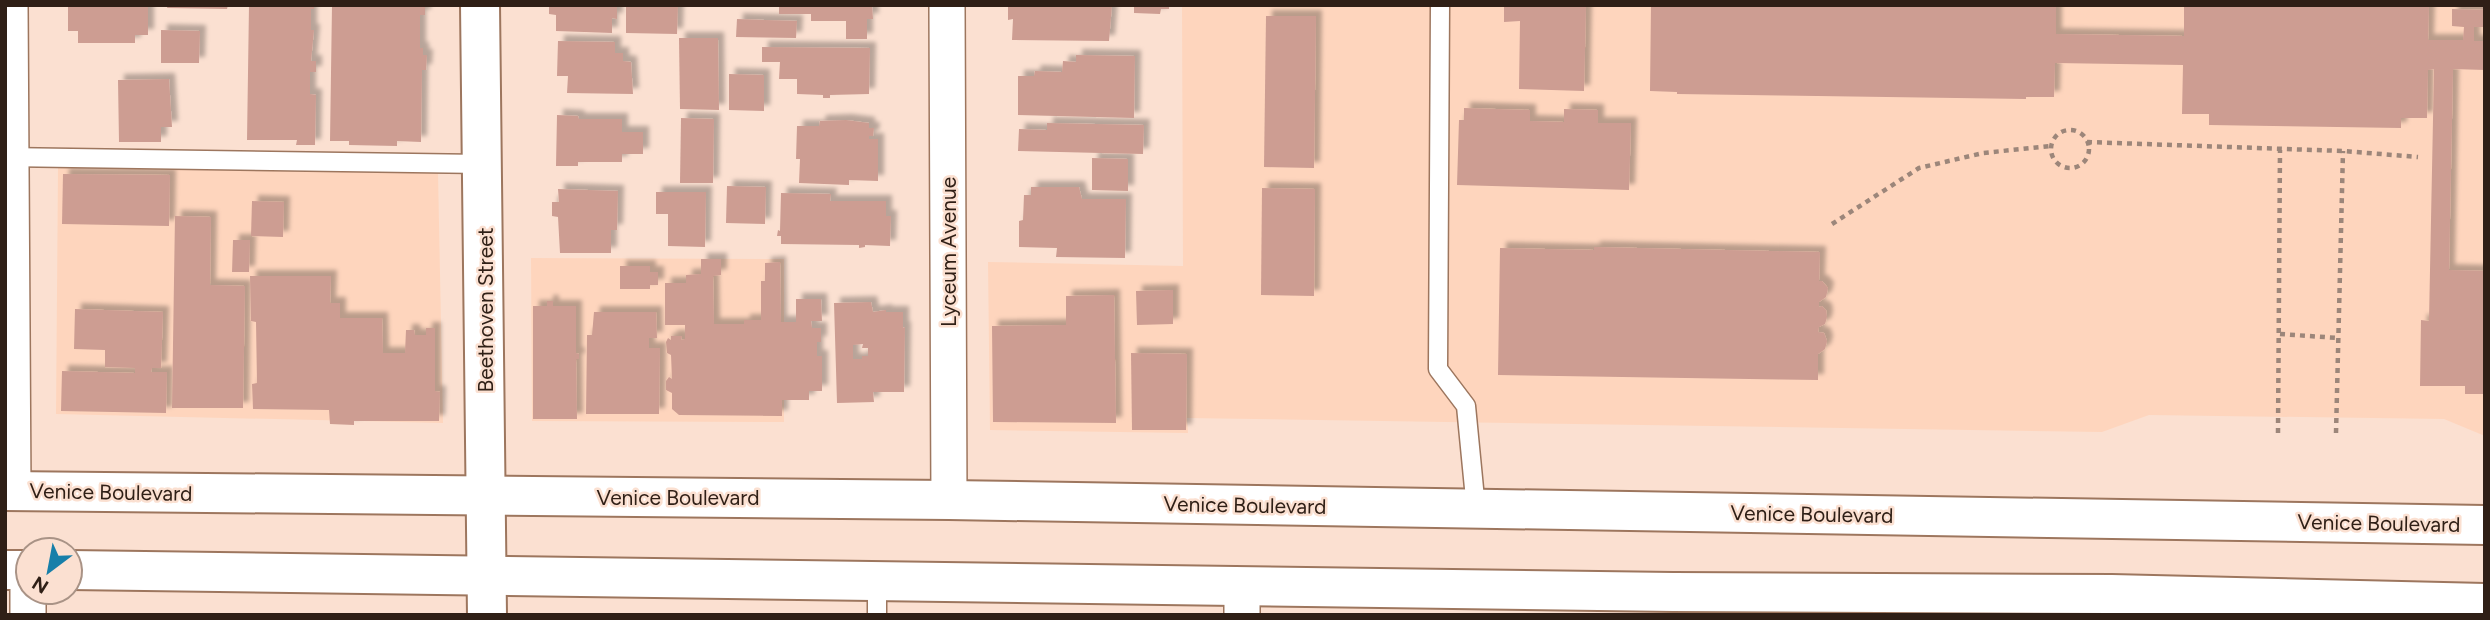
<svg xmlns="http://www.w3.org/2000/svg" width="2490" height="620" font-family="Figtree,sans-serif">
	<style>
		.built { fill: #fed5bd }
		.building { fill: #cd9d92; fill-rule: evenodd; filter: url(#shadow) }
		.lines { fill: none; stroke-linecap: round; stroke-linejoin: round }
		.service-casing { stroke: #9d765e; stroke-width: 21 }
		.minor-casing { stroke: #9d765e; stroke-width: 38 }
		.tertiary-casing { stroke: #9d765e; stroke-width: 42 }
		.primary-casing { stroke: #9d765e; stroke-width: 42 }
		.path { stroke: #9c867a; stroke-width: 4.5; stroke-dasharray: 5 5; stroke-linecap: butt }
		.service { stroke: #fff; stroke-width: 18 }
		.minor { stroke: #fff; stroke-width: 35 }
		.tertiary { stroke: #fff; stroke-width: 38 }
		.primary { stroke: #fff; stroke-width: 38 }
		.labels { text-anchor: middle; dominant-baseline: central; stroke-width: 5; stroke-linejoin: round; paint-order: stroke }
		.street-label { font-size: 21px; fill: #2f1f16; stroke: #fbe0d1 }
	</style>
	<defs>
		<filter id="shadow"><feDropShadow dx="6" dy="-6" stdDeviation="2" flood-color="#0004"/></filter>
	</defs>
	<rect width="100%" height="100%" fill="#fbe0d1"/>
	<g class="built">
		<polygon points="1182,5 2485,5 2485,436 2444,419 2149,415 2102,432 1187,418 1188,433 990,430 988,262 1183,266"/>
		<polygon points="58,168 438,173 443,423 56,414"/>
		<polygon points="531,258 784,259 784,422 532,421"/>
	</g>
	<g class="building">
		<polygon points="68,5 148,5 148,35 135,35 135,43 78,43 78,31 68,31"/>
		<polygon points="168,5 228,5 227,9 167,8"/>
		<polygon points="249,5 314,5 314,9 311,9 311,30 314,30 311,61 316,61 316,72 310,72 310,94 316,95 315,145 296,145 297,140 247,140"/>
		<polygon points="332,5 425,5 425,15 420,15 420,48 423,48 423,55 427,55 426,70 422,70 421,142 397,141 397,146 349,145 349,141 330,141"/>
		<polygon points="549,5 617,5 617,19 612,18 612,33 556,31 556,15 549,14"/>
		<polygon points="626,5 678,5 677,34 626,33"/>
		<polygon points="779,5 869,5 872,6 873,19 867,19 867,39 846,39 846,21 811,21 811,14 779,14"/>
		<polygon points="1008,5 1112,5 1109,41 1012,40 1013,19 1008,20"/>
		<polygon points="1134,5 1169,5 1169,9 1161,9 1160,14 1134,13"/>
		<polygon points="1504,5 1586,5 1584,91 1519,89 1520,21 1504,22"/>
		<polygon points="1651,5 2056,5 2056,34 2184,36 2184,5 2429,5 2428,40 2463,40 2464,27 2452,26 2452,9 2485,10 2485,27 2474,27 2474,41 2485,41 2485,70 2453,69 2449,270 2485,271 2485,394 2465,394 2465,386 2420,386 2421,320 2429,321 2434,69 2428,70 2427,118 2401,118 2401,128 2209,125 2209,114 2182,114 2183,65 2055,63 2054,97 2026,97 2026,99 1677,94 1677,92 1650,91"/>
		<polygon points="1266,16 1316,16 1314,168 1264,167"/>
		<polygon points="737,19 797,21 796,38 736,37"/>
		<polygon points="161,30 200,31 199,63 161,63"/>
		<polygon points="679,38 718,38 719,110 680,109"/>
		<polygon points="558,41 615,42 615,53 623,53 623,61 631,62 633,94 567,93 568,76 557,76"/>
		<polygon points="762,47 870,48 869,94 830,95 830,98 823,98 823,95 797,94 797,79 779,79 780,62 762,62"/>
		<polygon points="1076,55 1135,56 1134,118 1018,115 1018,76 1034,76 1035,71 1062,72 1063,61 1076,62"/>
		<polygon points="729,74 764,75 764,111 729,110"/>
		<polygon points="169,79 172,127 161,127 161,142 119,142 118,80"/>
		<polygon points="1464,108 1530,110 1530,121 1564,122 1564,109 1598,110 1598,123 1631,123 1629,190 1457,185 1459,120 1464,120"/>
		<polygon points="557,115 578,116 579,119 622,119 622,132 643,132 643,154 622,154 622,162 578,162 578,166 556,166"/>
		<polygon points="681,118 714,119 713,183 680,183"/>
		<polygon points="846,120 869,123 869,128 874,128 873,136 869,136 869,139 878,139 878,181 849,180 849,185 799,183 800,159 796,159 797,126 819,126 820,121"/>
		<polygon points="1047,123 1144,125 1143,154 1018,151 1019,129 1047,130"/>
		<polygon points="1092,158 1128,159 1128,191 1092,190"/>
		<polygon points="63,174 170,175 169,226 62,224"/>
		<polygon points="727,186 766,187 765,224 726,223"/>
		<polygon points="1031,187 1079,187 1082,199 1126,199 1125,258 1056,257 1057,248 1019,247 1019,221 1023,220 1024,195 1031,195"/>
		<polygon points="1262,188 1315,189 1314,296 1261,295"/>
		<polygon points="558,189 618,191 617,230 611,230 611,253 560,253 558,217 552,216 552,202 559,202"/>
		<polygon points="656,192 706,192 705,247 668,246 668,214 656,214"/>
		<polygon points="781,193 831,194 830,201 886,201 886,216 891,216 890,246 865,245 865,247 859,248 859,245 781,244 781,236 777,236 778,230 780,231"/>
		<polygon points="252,201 284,202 283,237 251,236"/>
		<polygon points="175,216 211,217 210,285 245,286 243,408 172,408"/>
		<polygon points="233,240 250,240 249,272 232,272"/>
		<polygon points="1594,247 1820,252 1819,281 1822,281 1828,288 1826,297 1819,302 1819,307 1822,306 1826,310 1827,317 1825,324 1819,327 1818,332 1824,333 1827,341 1825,349 1818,354 1818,380 1498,375 1500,248 1594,250"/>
		<polygon points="701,259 721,259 721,275 713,276 714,324 744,324 744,320 761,320 761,281 765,281 765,263 780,262 781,322 796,322 796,299 821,299 822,321 811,321 812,328 821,328 821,342 817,342 817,356 822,356 822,391 809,391 809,400 782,400 782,416 679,415 672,409 672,393 666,390 666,381 669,377 672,379 671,355 667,353 666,342 668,338 671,340 671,336 682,336 681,340 685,339 685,325 665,325 665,283 686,283 686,275 701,274"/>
		<polygon points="620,266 650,266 650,272 658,272 658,285 650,285 650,289 620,289"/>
		<polygon points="250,276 331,276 330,303 340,303 340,318 382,318 383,353 405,353 406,330 414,330 415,335 426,335 426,328 435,328 435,391 440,392 439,421 354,421 354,425 330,424 329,410 253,409 252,384 257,383 256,322 251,321"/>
		<polygon points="1173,290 1173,324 1137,325 1136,291"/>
		<polygon points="1114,295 1116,423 993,422 992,326 1066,325 1066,296"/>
		<polygon points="547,301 553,301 553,306 576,306 576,353 579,354 579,359 576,359 577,419 533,419 533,306 547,306"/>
		<path d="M871 302 873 312 886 310V312H903V328L905 327 904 392H873L874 402 837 403 834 303ZM863 344 862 348H868V356H862V359H853V345Z"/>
		<polygon points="75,309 163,312 161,368 152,368 151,372 167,372 166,413 61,411 62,371 135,373 135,368 105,367 105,350 74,349"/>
		<polygon points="594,312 656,312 657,338 649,338 649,348 660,348 659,414 586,414 587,335 592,335"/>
		<polygon points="1131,353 1187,354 1186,430 1132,430"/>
	</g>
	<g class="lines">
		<defs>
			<g id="service">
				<polyline points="1440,5 1438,369 1466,406 1476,509"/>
				<polyline points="5,157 483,164"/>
				<polyline points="877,615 877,581"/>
			</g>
			<g id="minor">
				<polyline points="10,5 13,491"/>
				<polyline points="947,5 949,500"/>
				<polyline points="1242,587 1242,615"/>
				<polyline points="28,615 28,589"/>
			</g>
			<polyline id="tertiary" points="480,5 487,615"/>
			<g id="primary">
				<polyline points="5,491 949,500 2485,525"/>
				<polyline points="5,570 28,570"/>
				<polyline points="70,570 1673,592 2112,594 2485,603"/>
			</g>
		</defs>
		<use href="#service" class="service-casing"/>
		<use href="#minor" class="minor-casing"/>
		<use href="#tertiary" class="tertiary-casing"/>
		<use href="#primary" class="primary-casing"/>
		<g class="path">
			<circle cx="2070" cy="149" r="19"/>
			<polyline points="2087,142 2343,151 2418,157"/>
			<polyline points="1832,224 1919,168 1983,153 2051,146"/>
			<polyline points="2280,334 2338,338"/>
			<polyline points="2278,433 2280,150"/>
			<polyline points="2336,433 2343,151"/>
		</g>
		<use href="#service" class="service"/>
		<use href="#minor" class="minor"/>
		<use href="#tertiary" class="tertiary"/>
		<use href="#primary" class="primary"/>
	</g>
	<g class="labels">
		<g class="street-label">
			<text transform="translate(948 252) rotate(-90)">Lyceum Avenue</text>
			<text transform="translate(485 310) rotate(-90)">Beethoven Street</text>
			<text transform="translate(111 492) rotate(1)">Venice Boulevard</text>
			<text x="678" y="497">Venice Boulevard</text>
			<text transform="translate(1245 505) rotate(1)">Venice Boulevard</text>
			<text transform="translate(1812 514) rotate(1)">Venice Boulevard</text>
			<text transform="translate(2379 523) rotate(1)">Venice Boulevard</text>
		</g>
	</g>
	<rect width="2490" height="620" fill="none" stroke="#2f1f16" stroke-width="14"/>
	<g transform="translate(49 571) rotate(212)"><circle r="33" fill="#fbe0d1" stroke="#a99386" stroke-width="2"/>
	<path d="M0-5L12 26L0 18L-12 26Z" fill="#177fa9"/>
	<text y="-10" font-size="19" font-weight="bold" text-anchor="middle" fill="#2f1f16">N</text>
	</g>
</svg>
